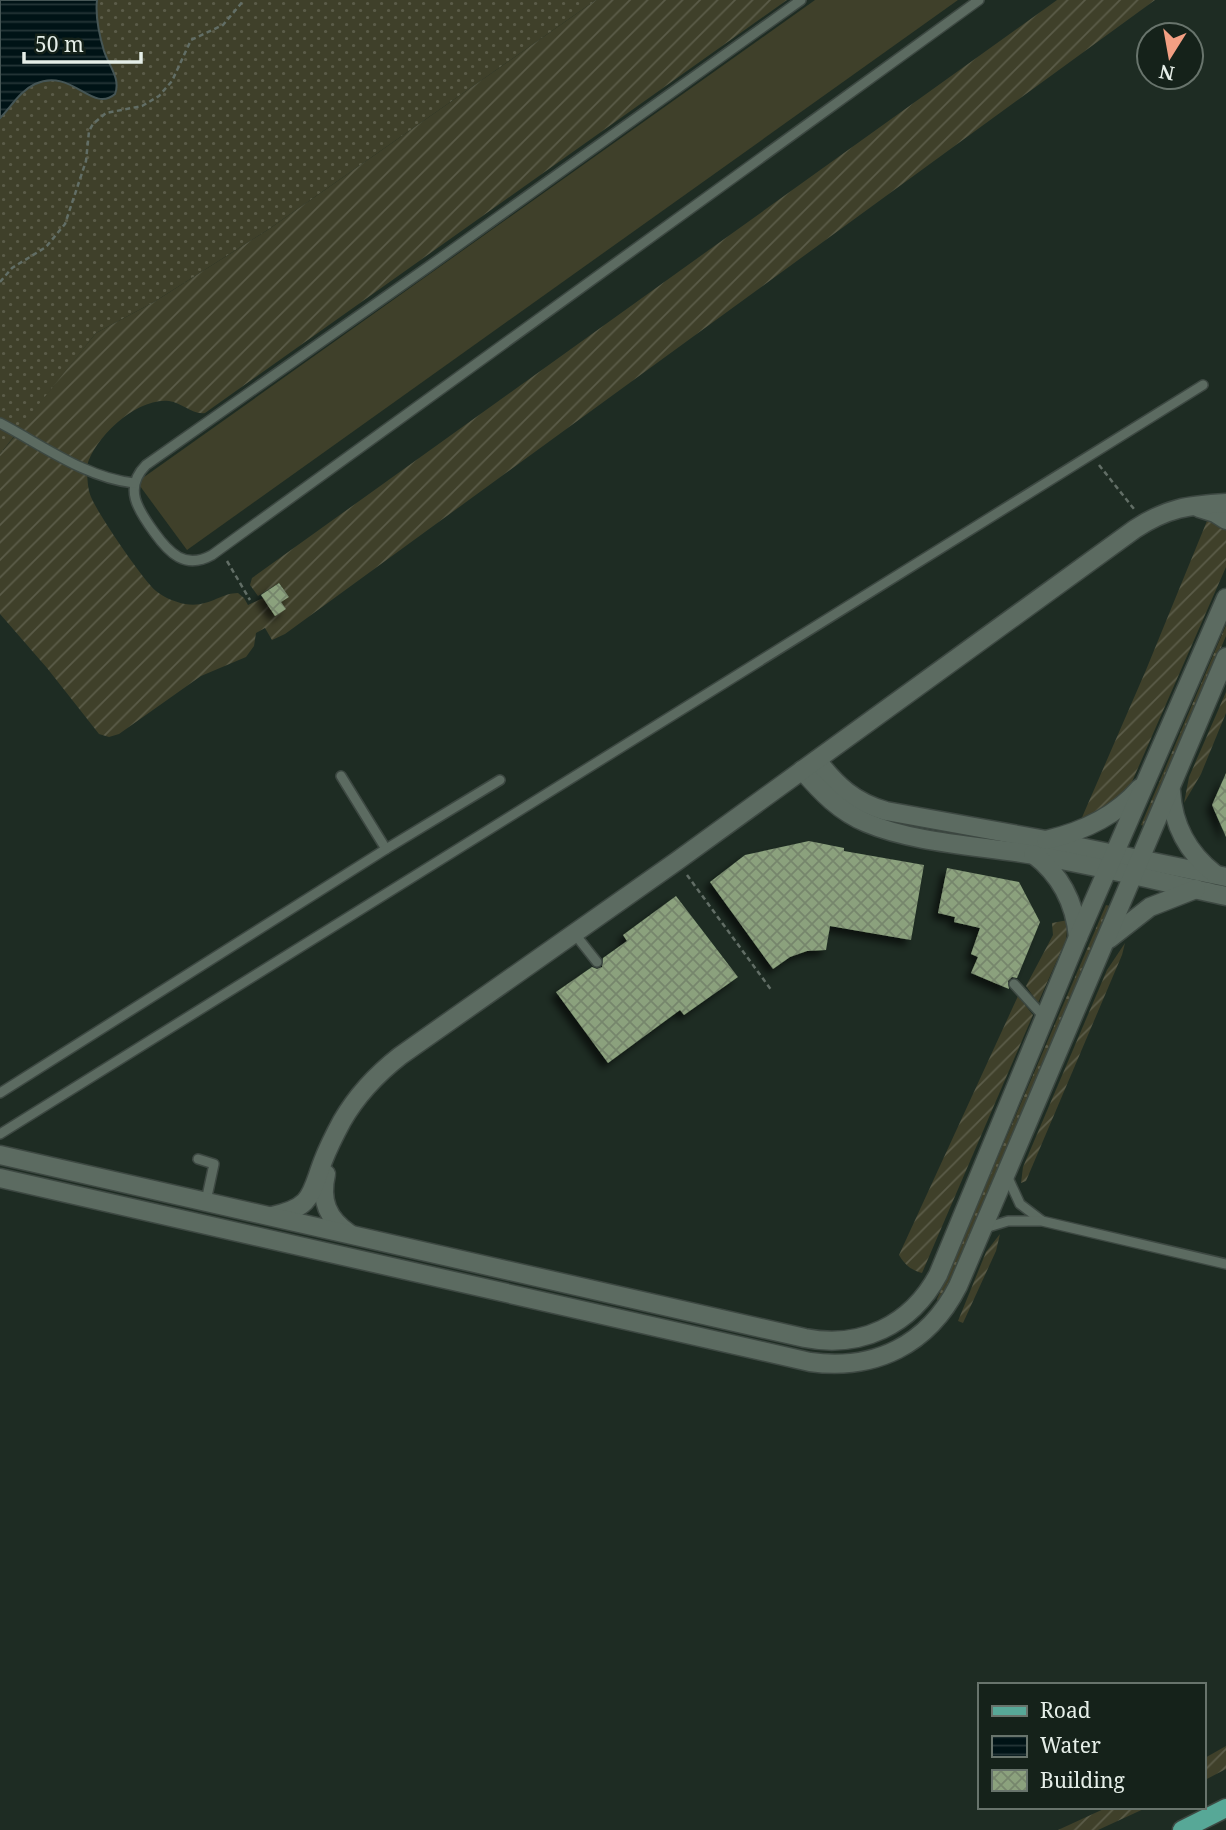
<svg xmlns="http://www.w3.org/2000/svg" width="1226" height="1830" font-family="'Noto Serif',serif">
	<style>
		.grass { fill: url(#grass-dots) }
		.garden { fill: url(#garden-furrows) }
		.pitch { fill: #3f402a }
		.water { fill: url(#water-rules); stroke: #455555; stroke-width: 2 }
		.building { fill: url(#building-cross-hatch); filter: url(#shadow) }
		.lines { fill: none; stroke-linecap: round; stroke-linejoin: round }
		.service-casing { stroke: #3d4842; stroke-width: 12 }
		.minor-casing { stroke: #3d4842; stroke-width: 21 }
		.tertiary-casing { stroke: #3d4842; stroke-width: 21 }
		.primary-casing { stroke: #3d4842; stroke-width: 21 }
		.path { stroke: #626e66; stroke-width: 2.5; stroke-dasharray: 5 3.5; stroke-linecap: butt }
		.service { stroke: #5c6b61; stroke-width: 9 }
		.minor { stroke: #5c6b61; stroke-width: 18 }
		.tertiary { stroke: #5c6b61; stroke-width: 18 }
		.primary { stroke: #57a897; stroke-width: 18 }
	</style>
	<defs>
		<pattern id="grass-dots" width="8" height="8" patternUnits="userSpaceOnUse" patternTransform="scale(1.75)"><rect width="8" height="8" fill="#3f402a"/><path d="M2 2h.1M6 6h.1" fill="none" stroke="#5b5c49" stroke-width="1.8" stroke-linecap="round"/></pattern>
		<pattern id="garden-furrows" width="10" height="10" patternUnits="userSpaceOnUse" patternTransform="scale(1.75)"><rect width="10" height="10" fill="#3f402a"/><path d="M-1 1l2-2M0 10L10 0M9 11l2-2" fill="none" stroke="#5b5c49"/></pattern>
		<pattern id="water-rules" width="6" height="5" patternUnits="userSpaceOnUse" patternTransform="scale(1.75)"><rect width="6" height="5" fill="#001316"/><path d="M0 2.5h6" fill="none" stroke="#253638"/></pattern>
		<pattern id="building-cross-hatch" width="8" height="8" patternUnits="userSpaceOnUse" patternTransform="scale(1.75)"><rect width="8" height="8" fill="#8ba17d"/><path d="M0 0l8 8M0 8l8-8" fill="none" stroke="#76866c"/></pattern>
		<filter id="shadow"><feDropShadow dx="-5.5" dy="5.5" stdDeviation="3.5" flood-color="#0009"/></filter>
	</defs>
	<rect width="100%" height="100%" fill="#1e2c23"/>
	<g class="grass">
		<polygon points="0,0 596,0 269,229 154,302 96,333 0,454"/>
		<polygon points="1226,625 1226,636 1144,826 1141,825"/>
		<polygon points="1106,905 1110,906 939,1305 937,1299"/>
	</g>
	<g class="garden">
		<path d="M596 0H787L205 413C192 415 183 403 169 401 138 397 94 437 87 466L19 429 96 333 154 302 269 229Z"/>
		<path d="M1057 0H1155L285 634 272 640 265 628 256 633 254 646 246 657 201 676 119 734 109 737 99 734 47 668 0 614V454L15 436 87 475C88 483 88 490 91 497 98 514 142 579 156 591 165 598 175 602 185 604 209 608 220 593 238 593L244 598 248 605 263 598 285 609 281 602 288 596 279 583 258 596 250 585 252 578Z"/>
		<polygon points="1209,516 1220,523 1226,529 1226,567 1131,784 1118,801 1080,822 1146,670"/>
		<polygon points="1226,692 1226,713 1201,774 1184,803 1189,777"/>
		<polygon points="1068,920 1066,940 1038,1003 1026,986 1053,935 1052,923"/>
		<polygon points="1125,943 1122,955 1026,1181 1021,1183 1023,1167 1107,970"/>
		<path d="M1018 996 1033 1015 922 1273C911 1270 905 1265 899 1255Z"/>
		<polygon points="1000,1234 996,1251 963,1323 958,1321 986,1252"/>
		<polygon points="1226,1746 1226,1769 1203,1781 1203,1759"/>
		<polygon points="1108,1807 1148,1807 1098,1830 1058,1830"/>
	</g>
	<polygon class="pitch" points="815,0 958,0 187,550 137,482"/>
	<path class="water" d="M0 0H97C95 17 99 34 104 51 109 66 121 79 115 94 92 114 72 67 35 84 20 91 11 107 0 118Z"/>
	<g class="building">
		<polygon points="279,583 289,597 281,602 286,609 275,616 261,595"/>
		<polygon points="1226,773 1226,837 1212,805"/>
		<polygon points="809,841 844,848 844,851 924,865 911,940 830,926 826,950 807,951 790,957 773,969 710,882 745,855"/>
		<polygon points="947,868 1019,882 1040,922 1017,978 1012,977 1008,981 1009,989 971,973 978,957 971,954 980,928 954,922 955,917 938,913"/>
		<polygon points="676,896 738,977 684,1015 680,1010 608,1063 556,992 592,967 597,969 602,967 603,958 627,941 623,935"/>
	</g>
	<g class="lines">
		<defs>
			<g id="service">
				<path d="M801 0 428 267 146 465C123 488 138 510 154 532 169 553 185 570 212 555L979 0"/>
				<path d="M0 423C42 445 86 478 134 483"/>
				<polyline points="341,776 386,849"/>
				<polyline points="574,933 597,962"/>
				<polyline points="1014,984 1045,1018"/>
				<polyline points="0,1093 386,849 500,780"/>
				<polyline points="0,1134 1203,385"/>
				<polyline points="198,1159 214,1164 206,1201"/>
				<polyline points="1008,1178 1020,1204 1041,1220"/>
				<polyline points="985,1228 1008,1221 1042,1221 1226,1264"/>
			</g>
			<g id="minor">
				<polyline points="1199,508 1215,513 1226,520"/>
				<path d="M817 760C836 785 854 802 886 811L1046 840 1226 877"/>
				<path d="M802 770C821 792 840 812 867 823 914 843 983 846 1034 855 1098 866 1162 882 1226 896"/>
				<path d="M326 1174C320 1200 327 1219 350 1234"/>
				<path d="M272 1216C313 1207 310 1195 323 1161 328 1148 335 1134 342 1121 357 1095 377 1074 400 1056L677 861 1135 529C1167 508 1189 505 1226 503"/>
			</g>
			<g id="tertiary">
				<path d="M1171 791C1173 825 1188 853 1215 874"/>
				<path d="M1046 840C1081 832 1115 817 1140 788"/>
				<path d="M1033 854C1061 875 1075 903 1078 937"/>
				<polyline points="1109,939 1150,907 1196,889"/>
				<path d="M0 1155 805 1338C861 1349 911 1325 938 1275L1078 937 1226 598"/>
				<path d="M0 1178 810 1362C875 1371 928 1345 958 1286L1226 657"/>
			</g>
			<polyline id="primary" points="1182,1830 1226,1808"/>
		</defs>
		<use href="#service" class="service-casing"/>
		<use href="#minor" class="minor-casing"/>
		<use href="#tertiary" class="tertiary-casing"/>
		<use href="#primary" class="primary-casing"/>
		<g class="path">
			<polyline points="0,282 12,268 46,247 65,224 86,161 89,131 93,124 106,113 142,106 159,96 172,81 191,40 223,25 244,0"/>
			<polyline points="1099,465 1134,509"/>
			<polyline points="227,561 250,600"/>
			<polyline points="687,875 772,991"/>
		</g>
		<use href="#service" class="service"/>
		<use href="#minor" class="minor"/>
		<use href="#tertiary" class="tertiary"/>
		<use href="#primary" class="primary"/>
	</g>
	<rect x="978" y="1683" width="228" height="126" fill="#15221a" stroke="#68746c" stroke-width="2"/>
	<rect x="992" y="1706" width="35" height="10" fill="#57a897" stroke="#68746c" stroke-width="2"/>
	<text x="1040" y="1718" font-size="21" fill="#e5eee8">Road</text>
	<rect x="992" y="1736" width="35" height="21" fill="url(#water-rules)" stroke="#68746c" stroke-width="2"/>
	<text x="1040" y="1753" font-size="21" fill="#e5eee8">Water</text>
	<rect x="992" y="1770" width="35" height="21" fill="url(#building-cross-hatch)" stroke="#68746c" stroke-width="2"/>
	<text x="1040" y="1788" font-size="21" fill="#e5eee8">Building</text>
	<g transform="translate(1170 56) rotate(191)"><circle r="33" fill="#15221a" stroke="#68746c" stroke-width="2"/>
	<path d="M0-5L12 26L0 18L-12 26Z" fill="#f39f83"/>
	<text y="-10" font-size="19" font-weight="bold" text-anchor="middle" fill="#e5eee8">N</text>
	</g>
	<path d="M24 52v10h117v-10" fill="none" stroke="#e5eee8" stroke-width="3.5"/>
	<text x="35" y="52" font-size="21" fill="#e5eee8" stroke="#15221a" stroke-width="5" paint-order="stroke">50 m</text>
</svg>
